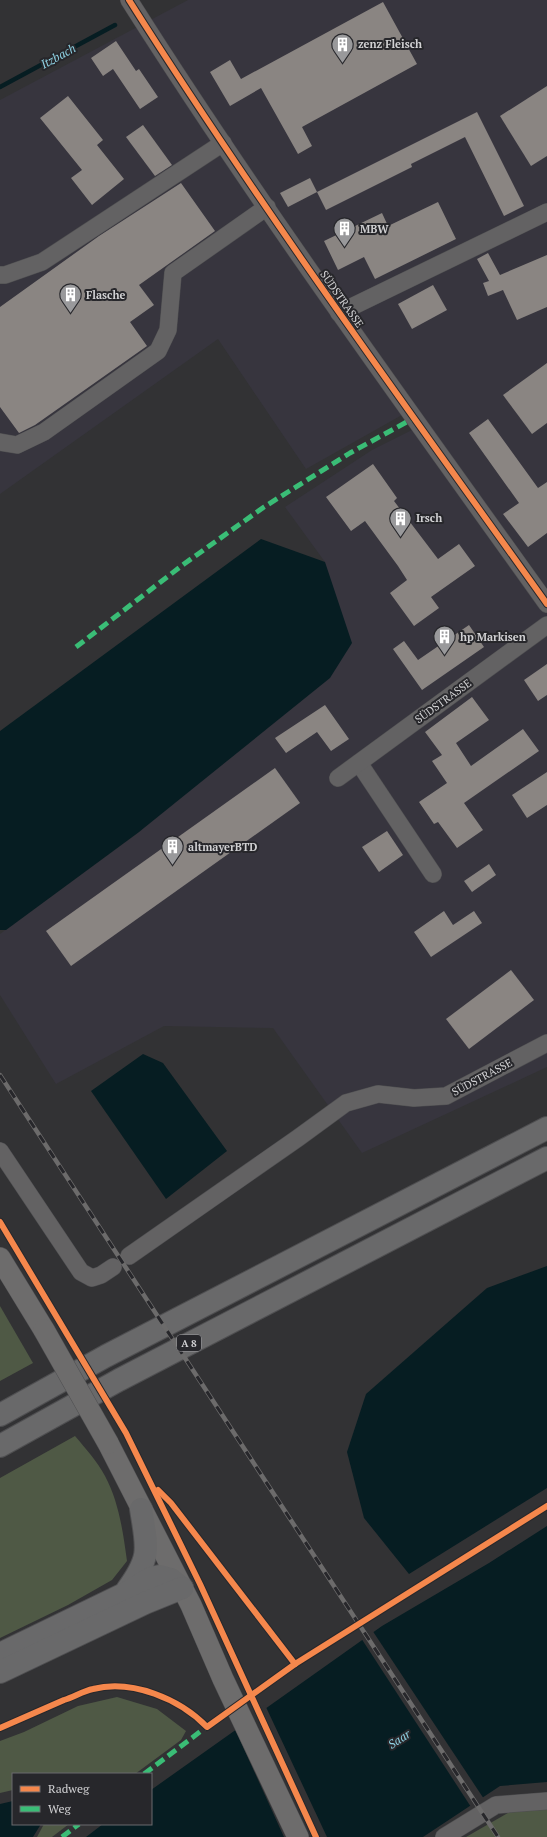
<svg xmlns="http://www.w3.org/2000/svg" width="547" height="1837" font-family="'PT Serif',serif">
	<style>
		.built { fill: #37353e }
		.green { fill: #4f5945 }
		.water { fill: #061d22 }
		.pier { fill: #323234 }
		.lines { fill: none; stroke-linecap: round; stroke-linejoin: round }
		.stream { stroke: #061d22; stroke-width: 4.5 }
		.building { fill: #8a8582 }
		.minor-casing { stroke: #4f4f51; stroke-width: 18 }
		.major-casing { stroke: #4f4f51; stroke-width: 22 }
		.highway-casing { stroke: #4f4f51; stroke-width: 24 }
		.minor { stroke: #636263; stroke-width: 17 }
		.major { stroke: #6d6c6c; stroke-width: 21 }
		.highway { stroke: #69696a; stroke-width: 22 }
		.rail-casing { stroke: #6c6b6b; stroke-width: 4.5 }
		.rail { stroke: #27272b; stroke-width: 3; stroke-dasharray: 9; stroke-linecap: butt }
		.major-bridge-casing { stroke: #4f4f51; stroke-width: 22; stroke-linecap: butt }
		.major-bridge { stroke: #6d6c6c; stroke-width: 21 }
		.quiet { stroke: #3abd76; stroke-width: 5; stroke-dasharray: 10 5; stroke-linecap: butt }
		.cycleway-casing { stroke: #27272b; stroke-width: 8 }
		.cycleway { stroke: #f5874c; stroke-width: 6 }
		.labels { text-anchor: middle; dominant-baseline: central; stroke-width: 4; stroke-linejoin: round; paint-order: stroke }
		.shield { fill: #27272b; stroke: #9e9ea1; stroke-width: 1 }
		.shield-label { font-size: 10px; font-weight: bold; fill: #d1d1d3 }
		.poi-label { font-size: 11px; font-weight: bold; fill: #d1d1d3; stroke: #27272b; text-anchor: start }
		.street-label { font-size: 11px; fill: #d1d1d3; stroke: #27272b }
		.water-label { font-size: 12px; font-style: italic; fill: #8ed1e2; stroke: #27272b }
	</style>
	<rect width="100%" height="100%" fill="#323234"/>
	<polygon class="built" points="188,0 547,0 547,1067 362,1153 273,1028 164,1026 56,1084 0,995 0,934 139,832 325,562 285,507 372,450 412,430 408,422 402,415 306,469 218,339 0,494 0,100"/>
	<g class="green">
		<polygon points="0,1306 33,1363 0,1381"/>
		<path d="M75 1436C86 1449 97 1461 105 1476 119 1502 123 1532 127 1561L112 1580 68 1605 0 1638V1478Z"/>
		<polygon points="117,1697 157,1709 186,1731 181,1740 135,1774 13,1774 13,1790 0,1793 0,1741 24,1732 78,1706"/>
		<polygon points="547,1805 547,1837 466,1837 513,1810"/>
		<polygon points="44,1824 69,1824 52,1837 37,1837"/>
	</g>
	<g class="water">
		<polygon points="261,539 325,562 352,643 330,678 139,832 6,930 0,930 0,731"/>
		<polygon points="143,1054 163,1063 227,1151 166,1199 91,1091"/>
		<polygon points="547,1266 547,1488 409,1574 364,1518 347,1452 366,1394 487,1288"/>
		<polygon points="547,1526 547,1782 500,1786 423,1837 86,1837 103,1824 151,1824 151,1790 382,1626 489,1563"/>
		<polygon points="13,1801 13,1824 41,1824 33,1837 0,1837 0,1804"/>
	</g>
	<g class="pier">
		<polygon points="372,1630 484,1799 471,1807 361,1638"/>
		<polygon points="265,1705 327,1837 284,1837 234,1727"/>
	</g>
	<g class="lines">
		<polyline class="stream" points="0,87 115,25"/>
	</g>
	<g class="building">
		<polygon points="383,2 417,64 302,127 312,146 298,154 261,88 230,106 210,72 230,60 241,79"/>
		<polygon points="116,41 136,71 139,69 158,97 140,109 113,69 103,76 91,58"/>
		<polygon points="547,86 547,156 531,166 500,116"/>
		<polygon points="68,96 103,140 97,145 124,179 92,205 71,178 82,170 40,118"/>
		<polygon points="477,112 524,206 504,216 465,137 411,164 412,167 326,210 317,192"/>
		<polygon points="143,125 172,165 155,176 126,137"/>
		<polygon points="310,178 317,192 288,207 280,193"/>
		<polygon points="181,183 215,231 139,285 154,305 130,322 147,346 35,425 19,433 0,407 0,307 99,236"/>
		<polygon points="438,202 456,239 375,279 364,257 338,270 324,241 382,213 388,226"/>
		<polygon points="488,253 500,275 547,255 547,307 517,320 503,290 488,296 483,283 489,281 477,259"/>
		<polygon points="433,285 447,310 412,329 398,304"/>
		<polygon points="547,363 547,423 532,434 503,395"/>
		<polygon points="488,419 538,488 547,482 547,533 528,547 503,514 519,503 469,433"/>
		<polygon points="373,464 397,498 394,501 438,559 459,544 475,566 431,597 439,608 414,626 390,593 407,580 398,566 365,521 351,531 326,497"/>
		<polygon points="469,625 484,647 422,690 393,649 404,641 418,660"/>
		<polygon points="547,664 547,695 538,701 524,680"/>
		<polygon points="472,697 489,720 456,743 471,766 523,729 539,751 464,803 483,830 457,848 438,822 434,824 419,802 447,783 432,761 442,755 425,732"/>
		<polygon points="325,705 349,739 331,751 317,732 286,753 275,738"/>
		<polygon points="275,768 300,803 71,966 46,931"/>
		<polygon points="547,772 547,805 527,818 512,795"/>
		<polygon points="387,831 403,855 379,872 362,847"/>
		<polygon points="489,864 496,875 472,892 464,881"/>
		<polygon points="444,911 453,925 474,911 482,923 431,957 414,932"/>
		<polygon points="511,970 534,1000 469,1049 446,1019"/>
	</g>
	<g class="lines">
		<defs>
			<g id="minor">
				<path d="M129 0C260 207 405 405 547 604"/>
				<polyline points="0,275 5,275 42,262 223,143"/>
				<polyline points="339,313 547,212"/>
				<polyline points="0,442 17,445 44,432 158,351 168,330 173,273 267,207"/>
				<polyline points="359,763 433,874"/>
				<polyline points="338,778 547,625"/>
				<polyline points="0,1151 81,1272 92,1278 101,1275 113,1267"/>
				<polyline points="129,1256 298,1138 346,1103 378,1094 414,1098 446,1096 547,1043"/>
				<polyline points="444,1837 496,1805 547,1801"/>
			</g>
			<g id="major">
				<polyline points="0,1258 44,1330"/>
				<polyline points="108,1443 191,1605 223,1679 298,1837"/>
			</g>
			<g id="highway">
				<polyline points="0,1415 106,1356 547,1128"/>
				<polyline points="0,1446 119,1380 547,1158"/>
				<path d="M127 1590C152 1556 147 1548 141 1509"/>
				<polyline points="0,1654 124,1594 151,1578 160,1576 171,1579 182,1588"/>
				<polyline points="0,1672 145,1603 182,1588"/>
			</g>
		</defs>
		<use href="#minor" class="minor-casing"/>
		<use href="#major" class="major-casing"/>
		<use href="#highway" class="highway-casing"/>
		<use href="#minor" class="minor"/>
		<use href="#major" class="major"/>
		<use href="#highway" class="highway"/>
		<defs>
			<polyline id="rail" points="0,1075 498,1837"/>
		</defs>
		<use href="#rail" class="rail-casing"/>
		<use href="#rail" class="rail"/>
		<defs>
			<polyline id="major-bridge" points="44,1330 108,1443"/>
		</defs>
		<use href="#major-bridge" class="major-bridge-casing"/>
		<use href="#major-bridge" class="major-bridge"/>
		<g class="quiet">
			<polyline points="76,647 184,564 264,507 350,453 414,418"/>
			<polyline points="144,1774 209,1725"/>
			<polyline points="62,1837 79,1824"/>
		</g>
		<defs>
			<g id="cycleway">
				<path d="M129 0C260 207 405 405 547 604"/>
				<polyline points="0,1222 126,1433 200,1584 316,1837"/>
				<polyline points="158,1490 171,1503 295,1664"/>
				<path d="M0 1728C21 1719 43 1709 64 1700 74 1697 83 1691 93 1689 132 1679 180 1699 207 1727L295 1664 547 1506"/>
			</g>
		</defs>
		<use href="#cycleway" class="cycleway-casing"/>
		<use href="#cycleway" class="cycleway"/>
	</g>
	<defs>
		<symbol id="building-pin" viewBox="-11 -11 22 30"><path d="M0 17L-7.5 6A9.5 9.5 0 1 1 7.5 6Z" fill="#99999b" stroke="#27272b"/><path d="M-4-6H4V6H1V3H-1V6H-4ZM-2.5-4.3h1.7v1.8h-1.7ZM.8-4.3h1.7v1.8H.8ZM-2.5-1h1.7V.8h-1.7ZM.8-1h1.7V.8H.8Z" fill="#fff"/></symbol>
	</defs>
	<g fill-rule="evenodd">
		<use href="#building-pin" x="330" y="32" width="25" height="34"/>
		<use href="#building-pin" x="332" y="216" width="25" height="34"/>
		<use href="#building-pin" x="58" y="282" width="25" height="34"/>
		<use href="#building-pin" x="388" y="506" width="25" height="34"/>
		<use href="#building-pin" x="432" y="624" width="25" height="34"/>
		<use href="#building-pin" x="160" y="834" width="25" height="34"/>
	</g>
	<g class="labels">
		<rect class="shield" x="177" y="1335" width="24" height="16" rx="3"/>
		<g class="shield-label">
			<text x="189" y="1343">A 8</text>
		</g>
		<g class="poi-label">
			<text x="358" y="44">zenz Fleisch</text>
			<text x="360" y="229">MBW</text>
			<text x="86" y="295">Flasche</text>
			<text x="416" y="518">Irsch</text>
			<text x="460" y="637">hp Markisen</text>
			<text x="188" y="847">altmayerBTD</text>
		</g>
		<g class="street-label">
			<text transform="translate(342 299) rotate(55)">SÜDSTRASSE</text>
			<text transform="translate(443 701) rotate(-36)">SÜDSTRASSE</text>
			<text transform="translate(482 1077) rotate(-28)">SÜDSTRASSE</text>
		</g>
		<g class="water-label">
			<text transform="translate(58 56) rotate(-29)">Itzbach</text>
			<text transform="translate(399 1739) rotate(-33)">Saar</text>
		</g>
	</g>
	<rect x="12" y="1773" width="140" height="52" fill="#27272b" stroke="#6b6b6e"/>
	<rect x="20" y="1786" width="20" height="6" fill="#f5874c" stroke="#6b6b6e"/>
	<text x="48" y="1793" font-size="12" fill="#d1d1d3">Radweg</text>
	<rect x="20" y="1806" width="20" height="6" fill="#3abd76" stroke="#6b6b6e"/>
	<text x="48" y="1813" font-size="12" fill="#d1d1d3">Weg</text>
</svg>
